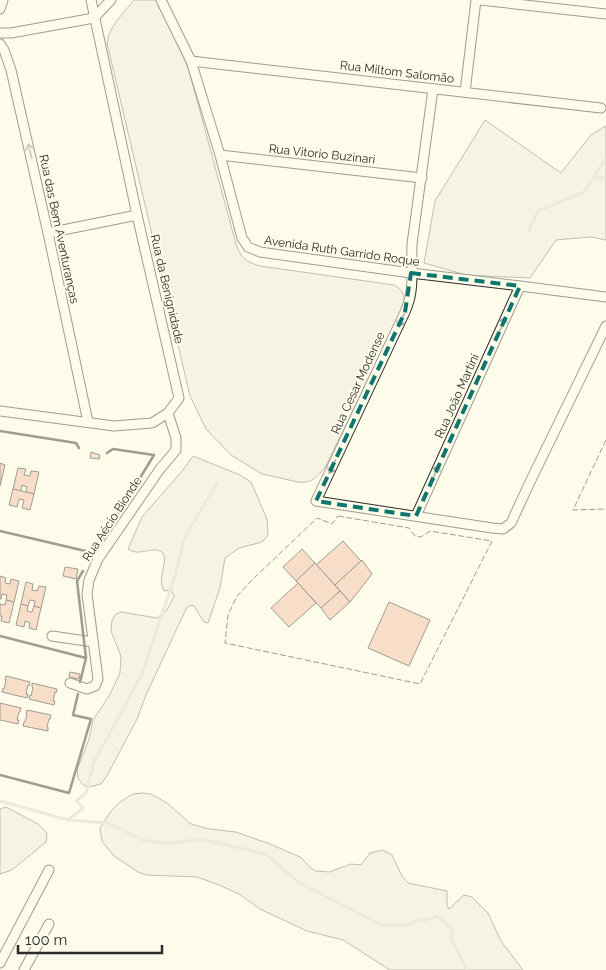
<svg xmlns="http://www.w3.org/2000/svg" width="606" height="970" font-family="Raleway,sans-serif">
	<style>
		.green { fill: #ecebdb; stroke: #74746e }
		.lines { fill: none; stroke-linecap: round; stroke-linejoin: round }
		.stream { stroke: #d8d7c9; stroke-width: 3 }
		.building { fill: #f2b8a0; stroke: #2b2b2b }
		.street-casing { stroke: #2b2b2b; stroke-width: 11 }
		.street { stroke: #fdfbea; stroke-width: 9 }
		.fence { stroke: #2b2b2b; stroke-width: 1; stroke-dasharray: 6 2.5; stroke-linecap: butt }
		.wall { stroke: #2b2b2b; stroke-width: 2.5 }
		.oneway { stroke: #9e9d94 }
		.marked { fill: none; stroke: #0f766e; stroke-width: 4; stroke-dasharray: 10 6; stroke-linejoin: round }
		.labels { text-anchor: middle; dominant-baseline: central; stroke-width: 4; stroke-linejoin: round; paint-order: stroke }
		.street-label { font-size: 12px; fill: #2b2b2b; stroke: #fdfbea }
	</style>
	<rect width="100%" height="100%" fill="#fdfbea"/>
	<g class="green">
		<path d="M134 0H158L188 67 236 244C241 258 246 262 260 266L394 285C402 289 405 295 404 304L326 466C318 476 312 484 298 482L262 474 231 455 206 429 190 396 107 43C109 26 124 13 134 0Z"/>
		<polygon points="485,120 561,173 591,135 606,126 606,240 591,237 556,240 530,278 466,275 424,263 435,201"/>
		<path d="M193 456 240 475 251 482 267 519 268 535 262 542 239 548 225 558 220 588 208 623 204 622 194 606 190 605 186 609 146 695 137 719 108 774 101 784 89 787 83 785 78 778 77 770 89 739 93 720 109 696 120 673 121 656 111 631 112 620 116 614 121 612 157 618 167 610 174 596 171 590 164 591C156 578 169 561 163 553 157 546 144 553 136 552 134 552 130 550 128 549L142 517 183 470Z"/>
		<polygon points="142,793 151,794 167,803 191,824 209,829 236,832 270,844 300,857 311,868 316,871 329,872 351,864 361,865 370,853 383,850 392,855 402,876 408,883 447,891 447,906 449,909 464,895 472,897 488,913 501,941 523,970 390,970 343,940 307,931 260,909 239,894 219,885 197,877 146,875 138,872 114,856 102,841 100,828 111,811 120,802 133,794"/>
		<polygon points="6,807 38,824 47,833 46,842 12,870 0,874 0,809"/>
	</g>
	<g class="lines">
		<g class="stream">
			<polyline points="593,177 606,178"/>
			<polyline points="528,232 538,211 584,192 606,158"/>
			<polyline points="0,801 68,820 108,823 143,840 167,844 200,839 266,854 298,882 382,925 410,925 417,920 427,920 437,916 453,929 451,937 467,970"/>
			<polyline points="68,820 83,808 76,801 86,793 94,762 142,674 175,576 184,539 217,483"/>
		</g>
	</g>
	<g class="building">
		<polygon points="91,452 100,455 99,459 90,458"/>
		<polygon points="0,463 5,465 0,486"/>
		<polygon points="18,468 26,469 24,475 30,476 31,471 39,472 34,494 26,492 27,487 22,485 21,491 13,489"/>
		<polygon points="13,489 34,494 30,510 22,508 24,500 19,499 17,507 9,505"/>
		<polygon points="343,541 361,561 335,585 316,565"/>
		<polygon points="302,549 315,563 296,581 283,567"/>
		<polygon points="362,560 372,574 350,602 335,585"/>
		<polygon points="315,563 340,591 321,608 296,581"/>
		<polygon points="65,567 78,569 76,579 63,576"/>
		<polygon points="0,576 6,578 5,583 10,584 11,579 19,581 14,602 6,600 7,595 2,594 1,599 0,599"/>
		<polygon points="26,582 33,584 32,590 37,591 39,586 46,587 41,608 34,606 35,601 30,600 28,606 21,604"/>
		<polygon points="298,583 316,603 289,627 271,608"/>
		<polygon points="340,591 350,602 330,620 321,608"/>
		<polygon points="6,600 14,602 9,623 1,621 2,616 0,616 0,604 5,605"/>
		<polygon points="389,602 430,620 409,666 368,648"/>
		<polygon points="21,604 28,606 27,611 32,612 34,606 41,608 36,630 29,628 30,623 25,621 24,627 16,625"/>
		<polygon points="70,672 80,674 79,679 69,677"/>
		<polygon points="6,676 30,682 29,686 28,685 26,694 28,694 27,698 2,692 3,688 4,689 6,681 5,680"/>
		<polygon points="32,683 57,689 56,693 55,692 53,701 55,701 54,705 29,699 30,695 31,696 33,688 32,687"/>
		<polygon points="0,703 21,708 20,712 19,712 17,720 19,720 18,724 0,720"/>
		<polygon points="27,710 51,715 50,719 49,719 47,727 48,727 48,731 23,726 24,722 25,722 27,714 26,714"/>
	</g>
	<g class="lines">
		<defs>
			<g id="street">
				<polyline points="161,0 191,61 220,155 242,238 248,247 260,252 411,273 520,286 606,297"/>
				<polyline points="480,0 606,14"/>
				<polyline points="0,9 3,0"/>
				<polyline points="0,33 11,33 94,18 111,0"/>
				<polyline points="0,44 4,50 11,70 48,233 88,422"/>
				<polyline points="191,61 601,108"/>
				<path d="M433 89 412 244C411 261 414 280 410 297 409 302 407 307 405 312L316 501 492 528 503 529 511 523 530 482 606 326"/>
				<polyline points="465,92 476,0"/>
				<polyline points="220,155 422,178"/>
				<polyline points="48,233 137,215"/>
				<polyline points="0,411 114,426 152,423 168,413 179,398 137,215 91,0"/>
				<polyline points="416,516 520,286"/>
				<polyline points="52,636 93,642"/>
				<polyline points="70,683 87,689 95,686 98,679 87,594 89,580 98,559 160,469 176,450 176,438 168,413"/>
				<polyline points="0,963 49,870"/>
				<polyline points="24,970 49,924"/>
			</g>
		</defs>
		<use href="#street" class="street-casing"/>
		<use href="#street" class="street"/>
		<g class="fence">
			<polyline points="606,440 573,510 606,509"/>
			<polygon points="338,516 409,528 415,536 421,537 430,531 492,541 420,684 225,643 228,615 237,596 252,580 317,518 332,524"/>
		</g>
		<g class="wall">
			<polyline points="0,431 76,443 79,448"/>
			<polyline points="0,531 94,553"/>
			<polyline points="94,553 154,455 113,449 107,453"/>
			<polyline points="0,636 86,658 77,581 83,571"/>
			<polyline points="80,682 86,658 85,658"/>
			<polyline points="0,775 69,793 91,719 73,715 78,694"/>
		</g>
	</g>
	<defs><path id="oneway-shaft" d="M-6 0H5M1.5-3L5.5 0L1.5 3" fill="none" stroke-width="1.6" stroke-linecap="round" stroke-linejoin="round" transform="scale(1.25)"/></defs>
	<g class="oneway">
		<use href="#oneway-shaft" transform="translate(30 151) rotate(-103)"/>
		<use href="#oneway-shaft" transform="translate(401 320) rotate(115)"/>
		<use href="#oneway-shaft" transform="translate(503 324) rotate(-66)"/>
		<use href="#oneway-shaft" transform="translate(332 467) rotate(115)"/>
		<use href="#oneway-shaft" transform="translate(436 472) rotate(-66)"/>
	</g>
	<path d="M0 0H606V970H0ZM411 273 520 286 416 516 316 501 405 312Z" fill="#fdfbea" fill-opacity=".55" fill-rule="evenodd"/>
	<path class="marked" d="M411 273 520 286 416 516 316 501 405 312Z"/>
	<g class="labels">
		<g class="street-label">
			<text transform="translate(397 72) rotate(7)">Rua Miltom Salomão</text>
			<text transform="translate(322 154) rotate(6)">Rua Vitorio Buzinari</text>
			<text transform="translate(59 229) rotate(78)">Rua das Bem Aventuranças</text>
			<text transform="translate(342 251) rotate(8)">Avenida Ruth Garrido Roque</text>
			<text transform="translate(167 289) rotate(77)">Rua da Benignidade</text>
			<text transform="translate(358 383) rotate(-65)">Rua Cesar Modense</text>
			<text transform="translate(457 396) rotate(-66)">Rua João Martini</text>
			<text transform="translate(112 519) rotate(-57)">Rua Aécio Bionde</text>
		</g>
	</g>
	<path d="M18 945v8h144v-8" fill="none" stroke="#2b2b2b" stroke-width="2.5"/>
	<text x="25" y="945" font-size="15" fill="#2b2b2b" stroke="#fdfbea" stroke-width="4" paint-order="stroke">100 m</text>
</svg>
